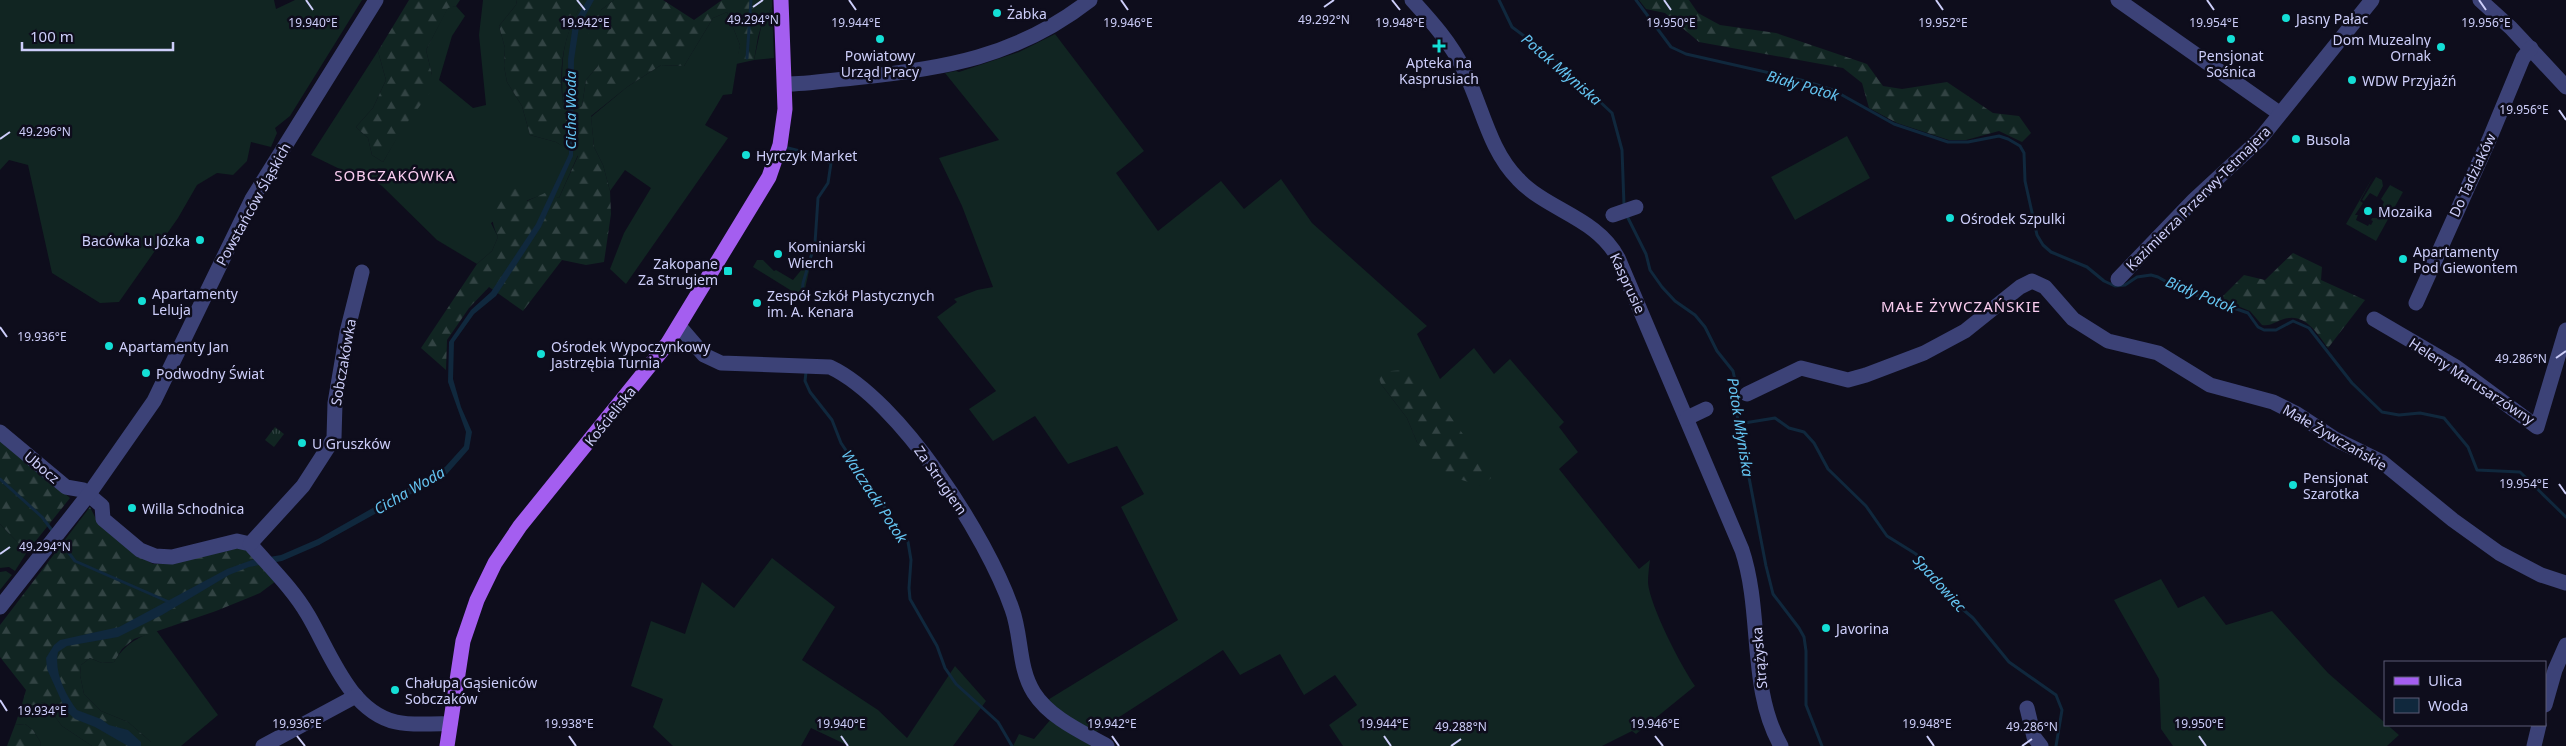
<svg xmlns="http://www.w3.org/2000/svg" width="2566" height="746" font-family="'Noto Sans',sans-serif">
	<style>
		.grass { fill: #112522; fill-rule: evenodd }
		.forest { fill: url(#forest-firs) }
		.park { fill: url(#park-tufts) }
		.water { fill: #10283d }
		.lines { fill: none; stroke-linecap: round; stroke-linejoin: round }
		.stream { stroke: #10283d; stroke-width: 3 }
		.minor { stroke: #3c4277; stroke-width: 15 }
		.major { stroke: #a45ef0; stroke-width: 15 }
		.ticks { fill: none; stroke: #cdcefa; stroke-width: 2 }
		.poi-dot { fill: #14dfd6; stroke: #0e0d1c; stroke-width: 2 }
		.labels { text-anchor: middle; dominant-baseline: central; stroke-width: 5; stroke-linejoin: round; paint-order: stroke }
		.poi-label { font-size: 14px; fill: #cdcefa; stroke: #0e0d1c; text-anchor: start }
		.street-label { font-size: 14px; fill: #cdcefa; stroke: #0e0d1c }
		.water-label { font-size: 15px; font-style: italic; fill: #64c4f1; stroke: #0e0d1c }
		.neighbourhood-label { font-size: 15px; letter-spacing: 1px; fill: #fbcef1; stroke: #0e0d1c }
		.ticks-label { font-size: 12px; text-anchor: middle; fill: #cdcefa; stroke: #0e0d1c; stroke-width: 5; stroke-linejoin: round; paint-order: stroke }
	</style>
	<defs>
		<pattern id="forest-firs" width="22" height="20" patternUnits="userSpaceOnUse" patternTransform="scale(1.25)"><rect width="22" height="20" fill="#112522"/><path d="M5 1l3.5 6h-7zM16 11l3.5 6h-7z" fill="#324343"/></pattern>
		<pattern id="park-tufts" width="24" height="20" patternUnits="userSpaceOnUse" patternTransform="scale(1.25)"><rect width="24" height="20" fill="#112522"/><path d="M3 7l-1-3M5 7V3M7 7l1-3M15 17l-1-3M17 17v-4M19 17l1-3" fill="none" stroke="#324343"/></pattern>
	</defs>
	<rect width="100%" height="100%" fill="#0e0d1c"/>
	<g class="grass">
		<polygon points="0,0 274,0 276,9 295,0 362,0 290,116 275,128 277,133 271,147 251,142 247,161 233,175 217,173 197,185 178,218 119,302 100,303 52,273 28,165 9,160 0,170"/>
		<polygon points="483,0 517,0 516,5 499,26 505,48 504,66 507,82 522,106 530,135 556,142 578,155 559,198 544,194 526,201 491,223 498,237 492,251 477,264 437,240 382,186 362,173 356,177 311,155 378,51 386,80 373,108 356,127 368,138 372,155 383,162 432,75 426,50 448,7 456,6 465,16 452,36 439,80 473,108 486,105 479,35"/>
		<path d="M584 0H614L601 10 598 66 586 80 582 106 563 114C562 65 558 44 584 0Z"/>
		<polygon points="772,7 774,58 754,60 762,23"/>
		<polygon points="727,12 740,45 732,94 723,95 705,125 728,138 626,284 610,269 624,233 651,188 625,170 610,191 603,165 594,147 591,117 627,87 661,65 684,66 713,18"/>
		<path d="M1055 34 1144 151 1116 173 1158 231 1221 181 1244 209 1281 179 1312 223 1427 326 1417 334 1440 379 1474 348 1494 374 1510 359 1564 422 1559 427 1578 452 1559 469 1639 569 1650 560C1649 567 1648 575 1648 583 1650 606 1681 666 1695 686L1636 734 1632 731 1602 746H1343L1329 725 1357 705 1335 675 1304 695 1280 654 1240 675 1223 650 1096 732 1073 722 1046 701 1178 620 1121 507 1144 494 1117 446 1068 464 1035 416 993 441 969 409 996 391 937 317 957 302 954 299 977 290 993 287 962 206 939 158 999 140 945 73 956 71 959 72 1019 52ZM1378 372 1481 486 1417 442 1407 418 1381 384Z"/>
		<polygon points="1847,136 1870,178 1795,220 1771,177"/>
		<polygon points="2374,175 2360,201 2363,203 2355,215 2358,215 2356,220 2368,226 2369,224 2371,225 2373,221 2371,220 2372,218 2377,218 2381,211 2379,209 2381,207 2379,206 2382,206 2384,202 2381,199 2390,185 2403,192 2376,241 2346,224"/>
		<polygon points="2376,177 2382,180 2383,186 2377,197 2370,193 2364,201 2362,200"/>
		<polygon points="812,257 803,298 753,267 757,260 763,260 774,271 776,270 793,280"/>
		<polygon points="0,524 27,552 15,571 9,567 0,568"/>
		<polygon points="772,558 835,607 802,660 878,710 907,738 955,666 986,701 953,746 849,746 811,728 801,746 673,746 653,727 663,699 631,686 651,621 685,634 702,582 734,608"/>
		<polygon points="6,571 12,575 0,590 0,572"/>
		<polygon points="2161,579 2178,608 2204,596 2226,625 2272,611 2328,673 2399,735 2387,746 2173,746 2161,729 2159,679 2114,600"/>
		<path d="M156 630 218 715 181 746H151V742L128 722 101 711 84 694 80 675 81 665 90 658 102 663 114 662C125 644 137 638 156 630Z"/>
		<polygon points="44,702 62,726 92,746 40,746 41,743 33,730 25,724 15,725 22,704 34,705"/>
		<polygon points="1051,719 1100,746 1013,746 1019,734 1034,739"/>
	</g>
	<g class="forest">
		<polygon points="409,0 460,0 456,6 448,8 426,50 432,75 429,94 403,128 383,162 372,155 368,138 356,127 373,108 386,80 378,51"/>
		<path d="M517 0H584C561 39 558 69 564 114L582 106 586 80 598 66V54L587 44 589 30 601 10 614 0H663L694 20 722 0H772V7L762 23 758 37 754 60 736 64 740 45 727 12 713 18 684 66 661 65 627 87 591 116 594 147 603 165 610 191 611 214 604 262 586 265 562 260 523 311 489 287 469 308 447 340 446 370 421 348 477 264 492 251 498 237C485 210 494 192 521 183L527 201 545 193 559 198 578 156 556 142 530 135 522 106 507 82 504 66 505 48 499 26 516 5Z"/>
		<polygon points="1639,0 1689,0 1698,13 1720,25 1776,33 1867,64 1883,86 1902,89 1947,82 1993,113 2019,116 2031,133 2022,142 1999,131 1966,140 1949,140 1897,123 1869,108 1862,83 1843,68 1699,42 1665,13 1646,9"/>
		<path d="M2293 253 2322 267 2321 280 2365 300 2328 348C2316 332 2304 311 2281 320 2273 323 2271 326 2262 325L2250 311 2220 299 2244 275 2265 280Z"/>
		<polygon points="1405,370 1425,381 1480,458 1491,478 1481,486 1443,474 1417,442 1407,418 1381,384 1377,372"/>
		<polygon points="0,437 70,498 27,552 0,524"/>
		<polygon points="90,507 97,521 134,553 153,564 175,563 231,547 246,549 276,581 260,593 216,611 134,639 122,649 114,662 102,663 90,658 81,665 80,675 84,694 101,711 128,722 151,742 151,746 92,746 62,726 44,702 34,705 22,704 26,690 0,657 0,625"/>
		<polygon points="25,724 33,730 41,743 40,746 7,746 15,725"/>
	</g>
	<polygon class="park" points="275,427 284,434 274,447 265,440"/>
	<path class="water" d="M587 0H594L579 27 574 60 573 156 541 227 496 296 474 314 454 342 453 379 461 407 472 432 469 449 447 474 319 545 282 561 249 567 229 575 162 615 118 637 67 646 58 652C54 672 65 694 77 710L101 719 109 725 128 730 141 742V746H128L95 727 75 719 66 711 47 669 46 658 54 645 60 640 119 627 227 569 252 560 281 555 318 539 445 467 464 446 466 432 448 382 449 342 471 310 491 292 536 224 569 154 568 59 573 24Z"/>
	<g class="lines">
		<g class="stream">
			<polyline points="1499,0 1512,27 1550,55 1612,113 1622,150 1624,205"/>
			<polyline points="1636,0 1671,47 1686,54 1805,81 1833,90 1894,124 1948,142 1968,142 1999,136 2008,139 2020,146 2024,153 2025,181 2037,235 2043,245 2051,252 2087,267 2104,281 2115,286 2125,285 2137,277 2151,275 2158,277 2179,289 2248,313 2258,327 2264,330 2276,330 2293,321 2309,328 2352,383 2382,412 2399,415 2420,413 2444,418 2468,447 2477,470 2520,472 2566,517"/>
			<polyline points="747,58 751,0"/>
			<polyline points="788,148 804,152 831,163 828,183 818,198 815,243 803,283 802,295"/>
			<polyline points="1626,214 1646,254 1650,270 1662,287 1675,301 1695,315 1705,327 1717,351 1733,371 1736,385 1737,415 1766,566 1773,594 1799,628 1804,637 1806,651 1806,705 1822,746"/>
			<polyline points="806,372 805,381 810,392 832,420 841,443 908,542 911,560 909,588 910,599 937,646 945,668 956,684 998,722 1012,746"/>
			<polyline points="1738,424 1775,418 1789,428 1804,432 1814,443 1828,469 1866,506 1887,536 1916,554 1953,601 1973,618 2009,662 2056,695 2062,710 2056,746"/>
			<polyline points="0,479 42,517 54,533"/>
			<polyline points="59,540 75,561 169,602"/>
		</g>
		<g class="minor">
			<path d="M1412 0C1432 22 1451 43 1464 70 1482 106 1489 150 1518 179 1548 211 1596 217 1618 258L1742 550C1763 613 1748 689 1781 746"/>
			<polyline points="2118,0 2279,113"/>
			<polyline points="2480,0 2511,28 2566,87"/>
			<path d="M785 84C808 84 831 80 854 78 943 69 1017 57 1090 0"/>
			<polyline points="1613,215 1636,207"/>
			<polyline points="2118,279 2194,200 2260,139 2372,0"/>
			<polyline points="2416,303 2489,140 2523,58 2531,48"/>
			<polyline points="2374,319 2456,367 2537,427 2566,330"/>
			<path d="M679 326 704 355 721 363 830 367C900 400 987 537 1012 609 1022 636 1018 668 1034 693 1050 718 1082 732 1107 746"/>
			<polyline points="1747,394 1801,368 1848,380 1866,375 1924,353 1965,331 2020,287 2032,281 2045,287 2073,319 2108,341 2158,353 2210,385 2273,402 2297,414 2335,439 2382,462 2453,520 2499,553 2541,575 2566,583"/>
			<polyline points="1687,418 1706,409"/>
			<path d="M0 432 66 487 83 490 102 506 103 519 140 550 155 556 172 557 237 541 250 544C270 567 293 589 308 615 330 652 349 711 396 722 413 726 433 723 450 724"/>
			<polyline points="250,544 303,486 334,438 335,403 347,332 362,272"/>
			<polyline points="0,607 89,494 154,401 252,199 376,0"/>
			<polyline points="2545,705 2555,670 2566,645"/>
			<polyline points="2027,708 2034,737 2041,746"/>
			<polyline points="263,746 356,696"/>
			<polyline points="2534,746 2539,725"/>
		</g>
		<polyline class="major" points="447,746 463,641 477,600 495,563 520,526 668,343 769,177 780,145 785,109 781,0"/>
	</g>
	<path class="ticks" d="M306 0 313 10M577 0 585 10M849 0 856 10M1121 0 1128 10M1392 0 1400 10M1664 0 1671 10M1936 0 1943 10M2207 0 2214 10M2479 0 2486 10M753 7 763 0M1324 7 1334 0M2559 110 2566 120M0 139 10 132M0 327 7 337M2556 358 2566 351M2559 484 2566 494M0 554 10 547M0 700 7 711M297 736 305 746M569 736 576 746M841 736 848 746M1112 736 1119 746M1384 736 1391 746M1655 736 1663 746M1927 736 1934 746M2199 736 2206 746M1451 746 1461 739M2022 746 2032 739"/>
	<g class="poi-dot">
		<circle cx="997" cy="13" r="5"/>
		<circle cx="2286" cy="18" r="5"/>
		<circle cx="880" cy="39" r="5"/>
		<circle cx="2231" cy="39" r="5"/>
		<path d="M1436.5 38.5h5v5h5v5h-5v5h-5v-5h-5v-5h5z"/>
		<circle cx="2441" cy="47" r="5"/>
		<circle cx="2352" cy="80" r="5"/>
		<circle cx="2296" cy="139" r="5"/>
		<circle cx="746" cy="155" r="5"/>
		<circle cx="2368" cy="211" r="5"/>
		<circle cx="1950" cy="218" r="5"/>
		<circle cx="200" cy="240" r="5"/>
		<circle cx="778" cy="254" r="5"/>
		<circle cx="2403" cy="259" r="5"/>
		<rect x="723" y="266" width="10" height="10" rx="2.5"/>
		<circle cx="142" cy="301" r="5"/>
		<circle cx="757" cy="303" r="5"/>
		<circle cx="109" cy="346" r="5"/>
		<circle cx="541" cy="354" r="5"/>
		<circle cx="146" cy="373" r="5"/>
		<circle cx="302" cy="443" r="5"/>
		<circle cx="2293" cy="485" r="5"/>
		<circle cx="132" cy="508" r="5"/>
		<circle cx="1826" cy="628" r="5"/>
		<circle cx="395" cy="690" r="5"/>
	</g>
	<g class="labels">
		<g class="poi-label">
			<text x="1007" y="13">Żabka</text>
			<text x="2296" y="18">Jasny Pałac</text>
			<text x="2431" y="39" text-anchor="end">Dom Muzealny<tspan x="2431" dy="16">Ornak</tspan></text>
			<text x="880" y="55" text-anchor="middle">Powiatowy<tspan x="880" dy="16">Urząd Pracy</tspan></text>
			<text x="2231" y="55" text-anchor="middle">Pensjonat<tspan x="2231" dy="16">Sośnica</tspan></text>
			<text x="1439" y="62" text-anchor="middle">Apteka na<tspan x="1439" dy="16">Kasprusiach</tspan></text>
			<text x="2362" y="80">WDW Przyjaźń</text>
			<text x="2306" y="139">Busola</text>
			<text x="756" y="155">Hyrczyk Market</text>
			<text x="2378" y="211">Mozaika</text>
			<text x="1960" y="218">Ośrodek Szpulki</text>
			<text x="190" y="240" text-anchor="end">Bacówka u Józka</text>
			<text x="788" y="246">Kominiarski<tspan x="788" dy="16">Wierch</tspan></text>
			<text x="2413" y="251">Apartamenty<tspan x="2413" dy="16">Pod Giewontem</tspan></text>
			<text x="718" y="263" text-anchor="end">Zakopane<tspan x="718" dy="16">Za Strugiem</tspan></text>
			<text x="152" y="293">Apartamenty<tspan x="152" dy="16">Leluja</tspan></text>
			<text x="767" y="295">Zespół Szkół Plastycznych<tspan x="767" dy="16">im. A. Kenara</tspan></text>
			<text x="119" y="346">Apartamenty Jan</text>
			<text x="551" y="346">Ośrodek Wypoczynkowy<tspan x="551" dy="16">Jastrzębia Turnia</tspan></text>
			<text x="156" y="373">Podwodny Świat</text>
			<text x="312" y="443">U Gruszków</text>
			<text x="2303" y="477">Pensjonat<tspan x="2303" dy="16">Szarotka</tspan></text>
			<text x="142" y="508">Willa Schodnica</text>
			<text x="1836" y="628">Javorina</text>
			<text x="405" y="682">Chałupa Gąsieniców<tspan x="405" dy="16">Sobczaków</tspan></text>
		</g>
		<g class="street-label">
			<text transform="translate(2472 175) rotate(-65)">Do Tadziaków</text>
			<text transform="translate(2198 198) rotate(-45)">Kazimierza Przerwy-Tetmajera</text>
			<text transform="translate(253 204) rotate(-61)">Powstańców Śląskich</text>
			<text transform="translate(1628 283) rotate(65)">Kasprusie</text>
			<text transform="translate(343 362) rotate(-80)">Sobczakówka</text>
			<text transform="translate(2472 381) rotate(33)">Heleny Marusarzówny</text>
			<text transform="translate(610 416) rotate(-51)">Kościeliska</text>
			<text transform="translate(2335 437) rotate(30)">Małe Żywczańskie</text>
			<text transform="translate(42 467) rotate(40)">Ubocz</text>
			<text transform="translate(941 480) rotate(55)">Za Strugiem</text>
			<text transform="translate(1759 658) rotate(-95)">Strążyska</text>
		</g>
		<g class="water-label">
			<text transform="translate(1562 69) rotate(41)">Potok Młyniska</text>
			<text transform="translate(1803 85) rotate(16)">Biały Potok</text>
			<text transform="translate(570 110) rotate(-90)">Cicha Woda</text>
			<text transform="translate(2201 294) rotate(22)">Biały Potok</text>
			<text transform="translate(1741 427) rotate(81)">Potok Młyniska</text>
			<text transform="translate(409 490) rotate(-30)">Cicha Woda</text>
			<text transform="translate(875 496) rotate(57)">Walczacki Potok</text>
			<text transform="translate(1940 583) rotate(48)">Spadowiec</text>
		</g>
		<g class="neighbourhood-label">
			<text x="395" y="175">SOBCZAKÓWKA</text>
			<text x="1961" y="306">MAŁE ŻYWCZAŃSKIE</text>
		</g>
	</g>
	<g class="ticks-label">
		<text x="753" y="24">49.294°N</text>
		<text x="1324" y="24">49.292°N</text>
		<text x="313" y="27">19.940°E</text>
		<text x="585" y="27">19.942°E</text>
		<text x="856" y="27">19.944°E</text>
		<text x="1128" y="27">19.946°E</text>
		<text x="1400" y="27">19.948°E</text>
		<text x="1671" y="27">19.950°E</text>
		<text x="1943" y="27">19.952°E</text>
		<text x="2214" y="27">19.954°E</text>
		<text x="2486" y="27">19.956°E</text>
		<text x="2524" y="114">19.956°E</text>
		<text x="45" y="136">49.296°N</text>
		<text x="42" y="341">19.936°E</text>
		<text x="2521" y="363">49.286°N</text>
		<text x="2524" y="488">19.954°E</text>
		<text x="45" y="551">49.294°N</text>
		<text x="42" y="715">19.934°E</text>
		<text x="297" y="728">19.936°E</text>
		<text x="569" y="728">19.938°E</text>
		<text x="841" y="728">19.940°E</text>
		<text x="1112" y="728">19.942°E</text>
		<text x="1384" y="728">19.944°E</text>
		<text x="1655" y="728">19.946°E</text>
		<text x="1927" y="728">19.948°E</text>
		<text x="2199" y="728">19.950°E</text>
		<text x="1461" y="731">49.288°N</text>
		<text x="2032" y="731">49.286°N</text>
	</g>
	<rect x="2384" y="661" width="162" height="65" fill="#0e0d1c" stroke="#5a5a75"/>
	<rect x="2394" y="677" width="25" height="8" fill="#a45ef0" stroke="#5a5a75"/>
	<text x="2428" y="686" font-size="15" fill="#cdcefa">Ulica</text>
	<rect x="2394" y="698" width="25" height="15" fill="#10283d" stroke="#5a5a75"/>
	<text x="2428" y="711" font-size="15" fill="#cdcefa">Woda</text>
	<path d="M22 42v8h151v-8" fill="none" stroke="#cdcefa" stroke-width="2.5"/>
	<text x="30" y="42" font-size="15" fill="#cdcefa" stroke="#0e0d1c" stroke-width="4" paint-order="stroke">100 m</text>
</svg>
